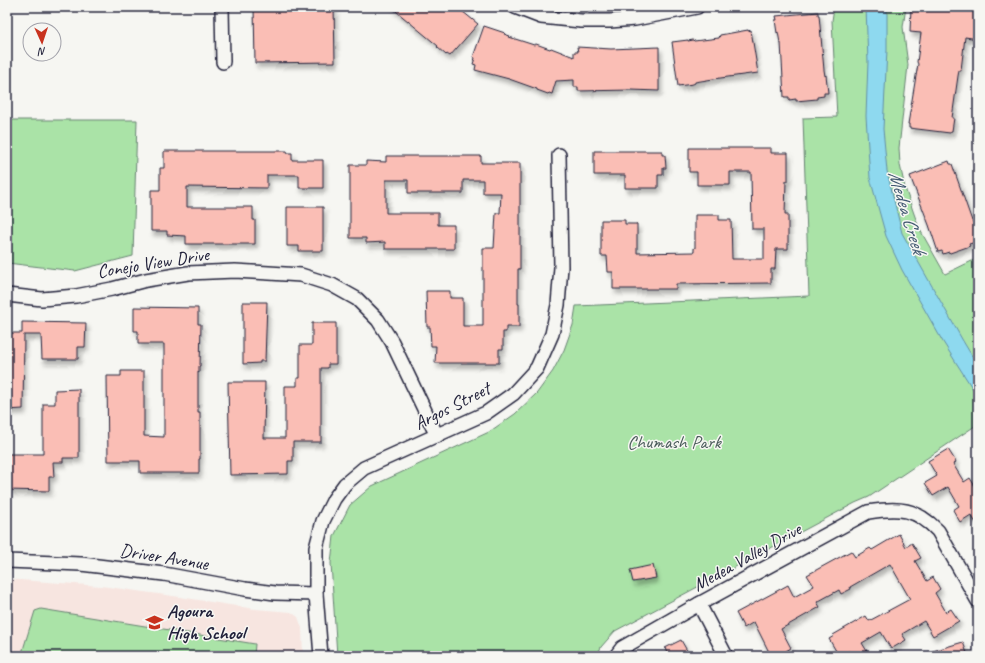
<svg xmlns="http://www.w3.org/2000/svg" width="985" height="663" font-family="Caveat,sans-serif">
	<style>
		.built { fill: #f7e5e0 }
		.green { fill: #aae3a7; stroke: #668271 }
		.water { fill: #8ed9ef; stroke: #6390a7 }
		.building { fill: #fabeb5; stroke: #22223b; filter: url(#shadow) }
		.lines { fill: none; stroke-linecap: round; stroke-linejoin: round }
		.minor-casing { stroke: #22223b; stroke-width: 16 }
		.minor { stroke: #f6f6f2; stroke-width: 13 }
		.labels { text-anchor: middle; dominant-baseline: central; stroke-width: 3; stroke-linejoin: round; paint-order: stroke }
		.street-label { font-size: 19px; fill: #22223b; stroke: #f6f6f2 }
		.park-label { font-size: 19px; fill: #4b5c5b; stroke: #f6f6f2 }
		.poi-label { font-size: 19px; font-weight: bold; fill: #22223b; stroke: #f6f6f2; text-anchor: start }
		.water-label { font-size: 20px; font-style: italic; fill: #425971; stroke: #f6f6f2 }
	</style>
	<defs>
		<filter id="shadow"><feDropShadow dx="2.5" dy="4.5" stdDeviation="2" flood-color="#0004"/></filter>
	</defs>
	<rect width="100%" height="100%" fill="#f6f6f2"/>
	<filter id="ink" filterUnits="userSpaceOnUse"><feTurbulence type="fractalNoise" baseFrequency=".025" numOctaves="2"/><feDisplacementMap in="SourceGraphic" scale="8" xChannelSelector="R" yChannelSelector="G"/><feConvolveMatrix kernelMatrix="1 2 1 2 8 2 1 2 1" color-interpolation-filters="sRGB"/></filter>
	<g filter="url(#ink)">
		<polygon class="built" points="7,579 101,586 180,597 255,609 291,612 298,617 302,628 303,656 7,656"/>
		<g class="green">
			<polygon points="834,7 906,7 903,27 908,65 899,148 900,165 905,188 919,228 945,274 978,258 978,424 869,497 855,503 615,631 601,647 597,656 337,656 331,563 334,536 350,505 372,486 489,432 515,414 537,393 553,371 564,350 573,325 576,306 809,296 803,118 837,117 832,21"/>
			<polygon points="7,120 137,120 133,256 75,271 7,263"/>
			<polygon points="41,609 255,644 254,656 21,656 35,611"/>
		</g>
		<polygon class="water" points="866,7 887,7 887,50 883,129 887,171 902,233 963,341 978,366 978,397 943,342 902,270 886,236 870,178 866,116 868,62"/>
		<g class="building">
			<polygon points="254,7 334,7 335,62 255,63"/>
			<polygon points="391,7 457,7 478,24 450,56 447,54 446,55 437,47 438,46"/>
			<polygon points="911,7 978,7 978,39 965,37 961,70 959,70 958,76 952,118 954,118 952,131 951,131 950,133 909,128 909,124 908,124 918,64 917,62 921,33 910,32"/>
			<polygon points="818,12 818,15 819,15 824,70 825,76 826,75 828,93 824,93 824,96 817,97 817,99 796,101 796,99 789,100 789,97 784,97 781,43 780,43 778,32 777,33 775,20 777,20 776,16"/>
			<polygon points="484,26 505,33 504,34 510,36 509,37 534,45 536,44 550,49 551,48 574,57 574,52 578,52 577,47 611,49 659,47 659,91 631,90 578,91 578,87 574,87 574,80 556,81 552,94 549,93 548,94 537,90 537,89 509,79 475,70 476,65 473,64 475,58 473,57"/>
			<polygon points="748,30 748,31 751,30 758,73 713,79 695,82 695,83 693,84 678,86 672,42 688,40 688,41 693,40 694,41 719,38 720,35"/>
			<polygon points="689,148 771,148 771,153 788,153 788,181 786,181 785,214 788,214 788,249 776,249 775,269 771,269 771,283 676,284 676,289 613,289 613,272 608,272 607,256 601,256 601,220 625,220 625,224 637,224 637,253 694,252 694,248 695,248 695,215 719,215 719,220 731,220 732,259 764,259 764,229 752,229 751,172 730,172 730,185 697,185 697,172 689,172"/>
			<polygon points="164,151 287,151 288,153 292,153 292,160 323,160 323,188 299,188 299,175 267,175 267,188 187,187 187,207 253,207 253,220 255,220 255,244 186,244 186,236 167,235 167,231 151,231 151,190 160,190 160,168 164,168"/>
			<polygon points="594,151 662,151 662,155 665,155 666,168 663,168 663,175 658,175 658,188 625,188 625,175 594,175"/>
			<polygon points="386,156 481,156 481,163 520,163 520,269 518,269 518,304 519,304 519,327 506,327 506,332 503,332 503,349 499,349 499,363 435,363 436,346 431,346 430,327 427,327 426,291 450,291 450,298 463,298 463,326 483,326 483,248 494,248 496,213 500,213 501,193 483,193 483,180 463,180 463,193 408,193 408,180 386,180 386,213 438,213 438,225 454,225 454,249 385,249 385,242 366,243 366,238 350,238 350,165 366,165 366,161 386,162"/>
			<polygon points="949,161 950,164 952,164 972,221 974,223 978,232 978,237 975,239 976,242 969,244 970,246 950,253 949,252 943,254 942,251 938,252 929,225 910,176"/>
			<polygon points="287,207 323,207 323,251 299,251 299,246 287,246"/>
			<polygon points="243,302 267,302 265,361 260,361 260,363 243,364"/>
			<polygon points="134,307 198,308 198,324 201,324 200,366 199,366 199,373 198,372 198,412 200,412 200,459 199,459 199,473 140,473 140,461 108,461 107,376 121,376 121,371 144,371 144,436 164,437 164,344 138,344 138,331 134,331"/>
			<polygon points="22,322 86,323 85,347 78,347 78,359 42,359 41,335 24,335 23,409 7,410 7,333 22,333"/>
			<polygon points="312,323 336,323 336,364 328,364 328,368 321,368 321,442 293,442 293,461 288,461 288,474 230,475 228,382 265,382 264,438 285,438 285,386 297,386 297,378 300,378 300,345 312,345"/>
			<polygon points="79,389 79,458 63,458 63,462 53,462 54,477 49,477 49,491 7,490 7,454 43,454 43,404 55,404 55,390"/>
			<polygon points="948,449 956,462 953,464 964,482 970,478 978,491 978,526 971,515 960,522 953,510 959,506 948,487 933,496 925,483 937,476 928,461"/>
			<polygon points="899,534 906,547 912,543 921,558 915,561 927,581 933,577 940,589 935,593 946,612 951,609 959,621 933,636 924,621 902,634 906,640 891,649 881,632 862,643 870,656 852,656 849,651 839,656 829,639 834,636 833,635 866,616 869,621 910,599 890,564 850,587 851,589 841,594 839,590 817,602 820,607 781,629 791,648 786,651 788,656 771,656 754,622 744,628 736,613 788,585 794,597 814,586 807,575 851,551 855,557 870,548 872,550"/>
			<polygon points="653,565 656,578 633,582 630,570"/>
			<polygon points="681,640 690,656 668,656 665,648"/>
			<polygon points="963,642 968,656 926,656 926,653"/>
		</g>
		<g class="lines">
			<defs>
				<g id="minor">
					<polyline points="222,7 223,62"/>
					<polyline points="515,7 541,17 581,21 610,21 635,19 697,7"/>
					<polyline points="7,295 42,299 76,296 112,289 146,280 188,273 235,271 301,275 332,285 357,299 378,320 392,342 437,436"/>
					<polyline points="7,561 81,564 164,574 245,589 275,593 316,594"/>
					<polyline points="699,604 726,656"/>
					<polyline points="321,656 316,594 316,548 323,521 334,499 345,484 364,468 486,413 513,394 537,368 552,334 558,305 561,267 559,155"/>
					<path d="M616 656 622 648 699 604 868 512C899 507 916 508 938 531L978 601"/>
				</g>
			</defs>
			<use href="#minor" class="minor-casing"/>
			<use href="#minor" class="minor"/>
		</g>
	</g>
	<defs>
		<symbol id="school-bare" viewBox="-9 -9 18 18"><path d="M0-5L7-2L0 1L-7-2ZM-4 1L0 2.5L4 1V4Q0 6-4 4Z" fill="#c8321e" stroke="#f6f6f2" stroke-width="2.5" paint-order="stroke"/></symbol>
	</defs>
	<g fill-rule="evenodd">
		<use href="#school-bare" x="142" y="610" width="25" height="25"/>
	</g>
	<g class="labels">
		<g class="street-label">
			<text transform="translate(153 263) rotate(-9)">Conejo View Drive</text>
			<text transform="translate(452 406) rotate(-27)">Argos Street</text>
			<text transform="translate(164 557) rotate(9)">Driver Avenue</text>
			<text transform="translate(747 557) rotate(-29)">Medea Valley Drive</text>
		</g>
		<g class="park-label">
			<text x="674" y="442">Chumash Park</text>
		</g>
		<g class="poi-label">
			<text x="167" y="611">Agoura<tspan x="167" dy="22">High School</tspan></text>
		</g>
		<g class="water-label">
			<text transform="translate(907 212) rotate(73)">Medea Creek</text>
		</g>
	</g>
	<rect width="985" height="663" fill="none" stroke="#f6f6f2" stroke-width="24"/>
	<rect x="12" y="12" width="961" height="639" fill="none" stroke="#22223b" stroke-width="1.5" filter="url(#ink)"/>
	<g transform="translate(42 42) rotate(177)"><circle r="19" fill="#f6f6f2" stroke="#a1a1a9"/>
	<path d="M0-3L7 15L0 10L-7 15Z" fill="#c8321e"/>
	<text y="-6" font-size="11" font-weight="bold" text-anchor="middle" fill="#22223b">N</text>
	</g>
</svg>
